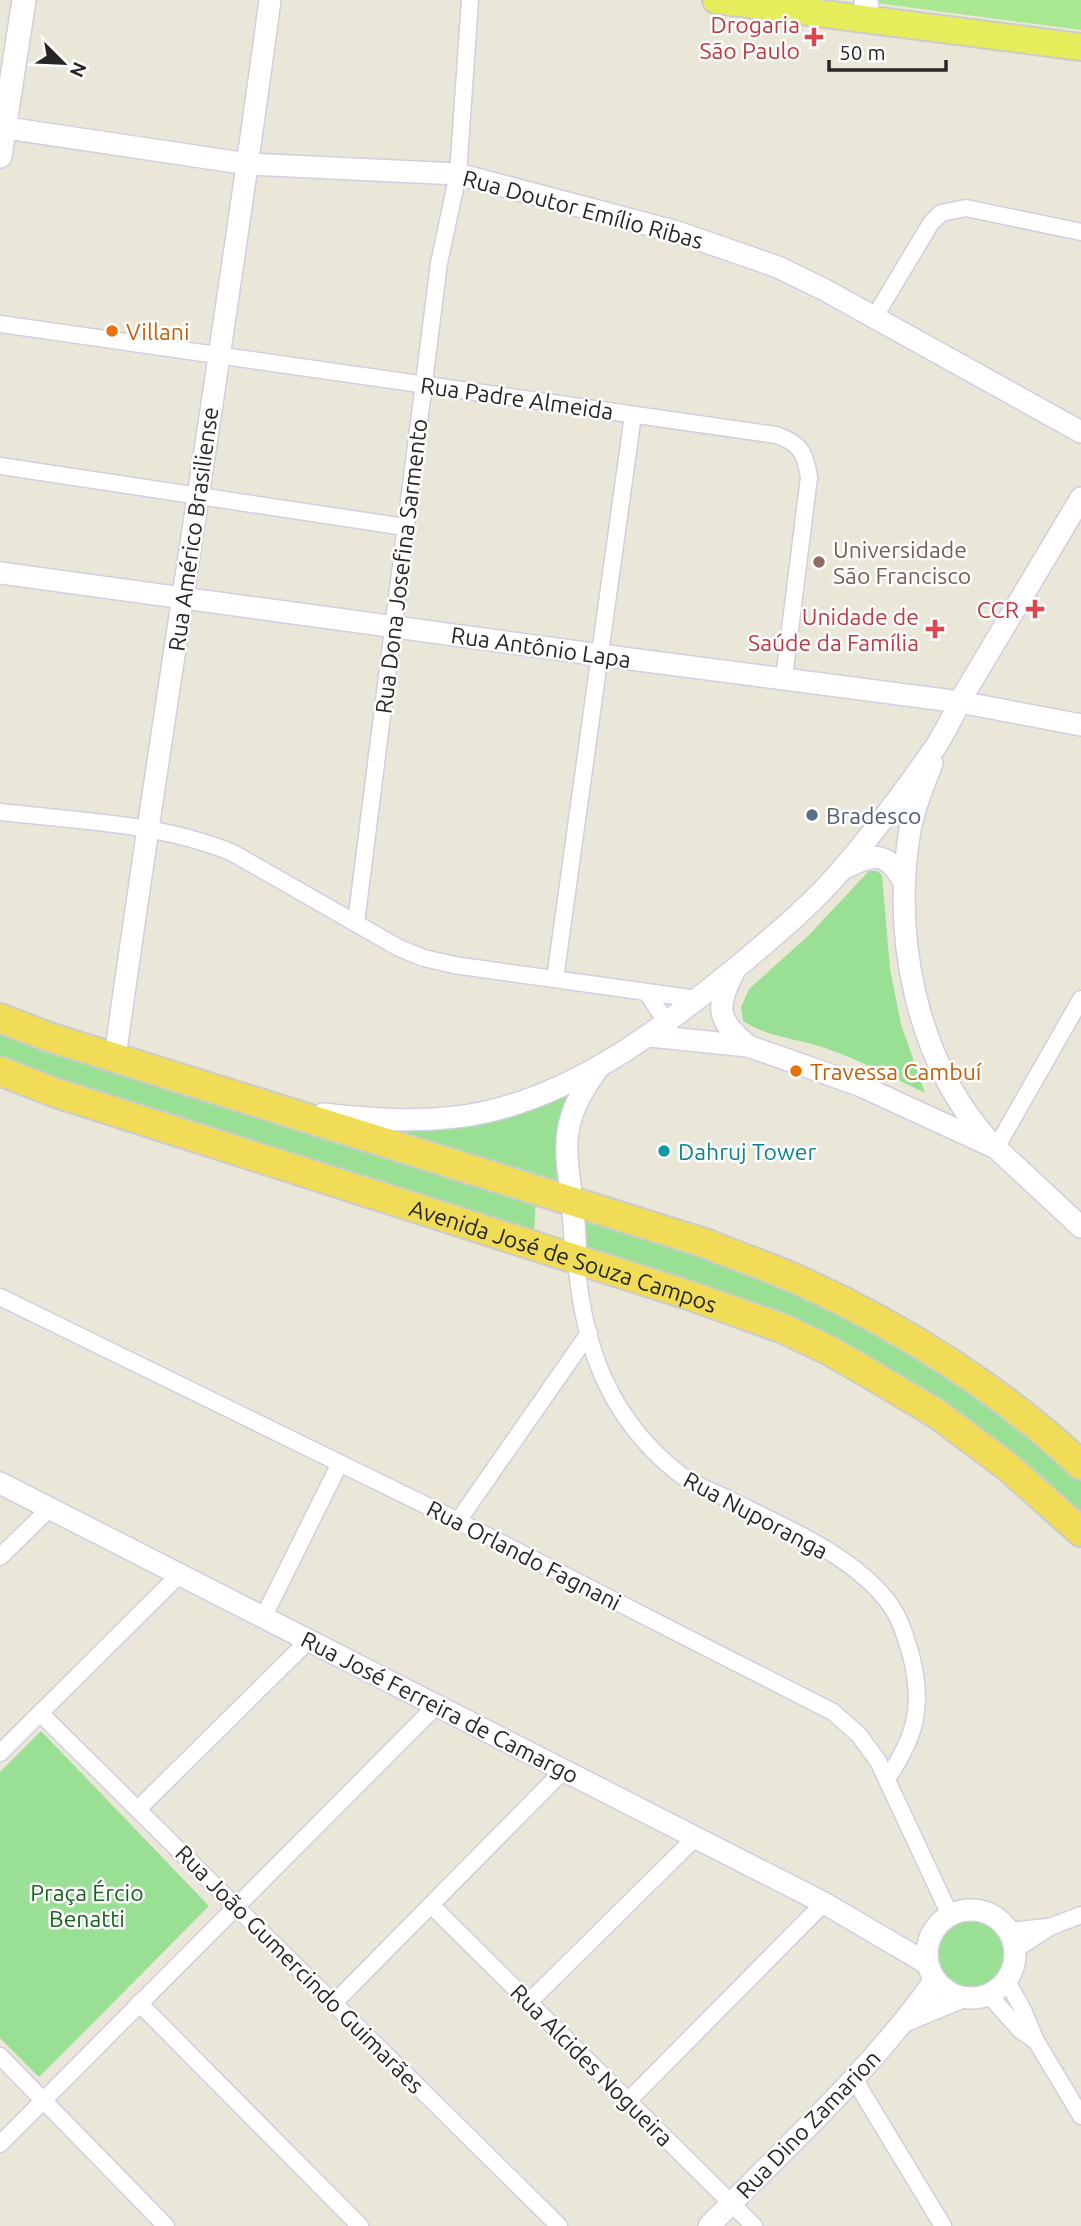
<svg xmlns="http://www.w3.org/2000/svg" width="1081" height="2226" font-family="Ubuntu,sans-serif">
	<style>
		.green { fill: #99e095 }
		.pitch { fill: #a9e891 }
		.lines { fill: none; stroke-linecap: round; stroke-linejoin: round }
		.minor-casing { stroke: #d0cee0; stroke-width: 19 }
		.tertiary-casing { stroke: #d0cee0; stroke-width: 24 }
		.secondary-casing { stroke: #d0cee0; stroke-width: 26 }
		.primary-casing { stroke: #cbcbcb; stroke-width: 30 }
		.trunk-casing { stroke: #cbcbcb; stroke-width: 32 }
		.minor { stroke: #fff; stroke-width: 16 }
		.tertiary { stroke: #fff; stroke-width: 21 }
		.secondary { stroke: #fff; stroke-width: 23 }
		.primary { stroke: #e5ed5a; stroke-width: 26 }
		.trunk { stroke: #f0dc56; stroke-width: 28 }
		.health-dot { fill: #e0444e; stroke: #fff; stroke-width: 2.5 }
		.food-dot { fill: #e8710a; stroke: #fff; stroke-width: 2.5 }
		.education-dot { fill: #8d6e63; stroke: #fff; stroke-width: 2.5 }
		.service-dot { fill: #5c6f8a; stroke: #fff; stroke-width: 2.5 }
		.culture-dot { fill: #0f9aa8; stroke: #fff; stroke-width: 2.5 }
		.labels { text-anchor: middle; dominant-baseline: central; stroke-width: 5; stroke-linejoin: round; paint-order: stroke }
		.health-label { font-size: 23px; fill: #be3a42; stroke: #fff; text-anchor: end }
		.street-label { font-size: 23px; fill: #272727; stroke: #fff }
		.food-label { font-size: 23px; fill: #c56008; stroke: #fff; text-anchor: start }
		.education-label { font-size: 23px; fill: #785e54; stroke: #fff; text-anchor: start }
		.service-label { font-size: 23px; fill: #4e5e75; stroke: #fff; text-anchor: start }
		.culture-label { font-size: 23px; fill: #0d838f; stroke: #fff; text-anchor: start }
		.park-label { font-size: 23px; fill: #1a6120; stroke: #fff }
	</style>
	<rect width="100%" height="100%" fill="#eae7d8"/>
	<g class="green">
		<path d="M869 871H877L882 875 890 969 901 1024 925 1093C892 1077 860 1060 825 1048 799 1039 766 1037 743 1021L741 1007 749 989 808 936Z"/>
		<polygon points="0,1025 536,1195 534,1237 0,1063"/>
		<polygon points="555,1094 572,1094 562,1186 384,1137 385,1125"/>
		<polygon points="583,1215 740,1263 851,1312 955,1376 1081,1475 1081,1524 901,1382 585,1254"/>
		<polygon points="41,1731 209,1906 39,2077 0,2038 0,1772"/>
		<circle cx="971" cy="1954" r="37"/>
	</g>
	<polygon class="pitch" points="876,0 1081,0 1081,30 876,3"/>
	<g class="lines">
		<defs>
			<g id="minor">
				<polyline points="874,318 931,223 941,213 966,208 1081,232"/>
				<path d="M0 324 776 435C800 443 805 452 809 477L784 678"/>
				<polyline points="0,466 405,527"/>
				<path d="M0 812C79 821 160 823 233 853L399 948 424 958 454 965 697 999"/>
				<polyline points="356,923 439,263 458,174 470,0"/>
				<polyline points="555,979 633,415"/>
				<polyline points="647,993 661,1014 665,1026"/>
				<polyline points="996,1148 1081,999"/>
				<path d="M576 1259C583 1345 608 1417 677 1472 691 1484 712 1491 728 1499 782 1526 856 1556 891 1606 901 1620 906 1639 911 1655 924 1707 916 1735 887 1779"/>
				<polyline points="0,1297 458,1521 833,1712 859,1735 878,1761 950,1915"/>
				<polyline points="458,1521 589,1333"/>
				<polyline points="0,1557 50,1508"/>
				<polyline points="264,1616 340,1463"/>
				<polyline points="40,1713 559,2226"/>
				<polyline points="0,1753 180,1574"/>
				<polyline points="138,1809 309,1640"/>
				<polyline points="431,1905 754,2226"/>
				<polyline points="1010,1931 1047,1927"/>
				<polyline points="1016,1949 1050,1927 1081,1915"/>
				<polyline points="1007,1981 1023,2010 1036,2041 1081,2116"/>
				<polyline points="989,1995 1020,2030 1036,2041"/>
				<polyline points="529,2002 696,1837"/>
				<polyline points="139,2003 360,2226"/>
				<polyline points="334,2003 564,1770"/>
				<polyline points="0,2056 166,2226"/>
				<polyline points="854,2079 943,2226"/>
				<polyline points="628,2101 824,1903"/>
				<polyline points="0,2144 437,1705"/>
			</g>
			<g id="tertiary">
				<polyline points="0,127 248,164 458,174 677,232 778,267 825,290 1081,432"/>
				<polyline points="0,573 600,655 960,702 1081,725"/>
				<path d="M932 763C924 785 914 807 910 830 892 936 916 1060 989 1141"/>
				<path d="M847 867C876 853 887 852 904 882"/>
				<path d="M735 969C716 1009 715 1017 748 1046"/>
				<polyline points="650,1036 748,1046 859,1085 996,1148 1081,1227"/>
				<path d="M115 1057C164 704 223 353 270 0"/>
				<path d="M323 1114C377 1120 432 1124 486 1112 582 1090 661 1029 736 968 774 936 812 905 844 867 876 830 906 789 934 749 948 729 957 705 970 684 1007 622 1044 560 1081 498"/>
				<path d="M576 1259C575 1239 574 1219 572 1199 564 1144 561 1119 596 1071"/>
				<polyline points="0,1483 824,1903 928,1964"/>
				<circle cx="971" cy="1954" r="44"/>
				<polyline points="907,2020 960,1998"/>
				<path d="M709 2226C787 2146 870 2071 935 1980"/>
			</g>
			<g id="secondary">
				<polyline points="866,0 867,19"/>
				<polyline points="0,156 24,0"/>
			</g>
			<polyline id="primary" points="716,0 1081,47"/>
			<g id="trunk">
				<path d="M0 1018 49 1037 705 1243C738 1257 773 1268 805 1283 902 1327 1003 1391 1081 1465"/>
				<path id="s1" d="M0 1071 53 1092 688 1295 784 1329 828 1350 868 1373 937 1414 1008 1467 1081 1532"/>
			</g>
		</defs>
		<use href="#minor" class="minor-casing"/>
		<use href="#tertiary" class="tertiary-casing"/>
		<use href="#secondary" class="secondary-casing"/>
		<use href="#primary" class="primary-casing"/>
		<use href="#trunk" class="trunk-casing"/>
		<use href="#minor" class="minor"/>
		<use href="#tertiary" class="tertiary"/>
		<use href="#secondary" class="secondary"/>
		<use href="#primary" class="primary"/>
		<use href="#trunk" class="trunk"/>
	</g>
	<g class="health-dot">
		<path d="M810.5 26.5h7v7h7v7h-7v7h-7v-7h-7v-7h7z"/>
		<path d="M1031.5 598.5h7v7h7v7h-7v7h-7v-7h-7v-7h7z"/>
		<path d="M931.5 618.5h7v7h7v7h-7v7h-7v-7h-7v-7h7z"/>
	</g>
	<g class="food-dot">
		<circle cx="112" cy="331" r="7"/>
		<circle cx="796" cy="1071" r="7"/>
	</g>
	<circle class="education-dot" cx="819" cy="562" r="7"/>
	<circle class="service-dot" cx="812" cy="815" r="7"/>
	<circle class="culture-dot" cx="664" cy="1151" r="7"/>
	<g class="labels">
		<g class="health-label">
			<text x="800" y="24">Drogaria<tspan x="800" dy="26">São Paulo</tspan></text>
			<text x="1019" y="609">CCR</text>
			<text x="919" y="616">Unidade de<tspan x="919" dy="26">Saúde da Família</tspan></text>
		</g>
		<g class="street-label">
			<text transform="translate(583 209) rotate(15)">Rua Doutor Emílio Ribas</text>
			<text transform="translate(517 398) rotate(8)">Rua Padre Almeida</text>
			<text transform="translate(193 529) rotate(-82)">Rua Américo Brasiliense</text>
			<text transform="translate(401 566) rotate(-83)">Rua Dona Josefina Sarmento</text>
			<text transform="translate(541 647) rotate(8)">Rua Antônio Lapa</text>
			<text stroke="none"><textPath href="#s1" startOffset="593">Avenida José de Souza Campos</textPath></text>
			<text transform="translate(756 1515) rotate(28)">Rua Nuporanga</text>
			<text transform="translate(524 1555) rotate(27)">Rua Orlando Fagnani</text>
			<text transform="translate(440 1707) rotate(27)">Rua José Ferreira de Camargo</text>
			<text transform="translate(300 1969) rotate(45)">Rua João Gumercindo Guimarães</text>
			<text transform="translate(592 2065) rotate(45)">Rua Alcides Nogueira</text>
			<text transform="translate(808 2124) rotate(-46)">Rua Dino Zamarion</text>
		</g>
		<g class="food-label">
			<text x="126" y="331">Villani</text>
			<text x="810" y="1071">Travessa Cambuí</text>
		</g>
		<g class="education-label">
			<text x="833" y="549">Universidade<tspan x="833" dy="26">São Francisco</tspan></text>
		</g>
		<g class="service-label">
			<text x="826" y="815">Bradesco</text>
		</g>
		<g class="culture-label">
			<text x="678" y="1151">Dahruj Tower</text>
		</g>
		<g class="park-label">
			<text x="87" y="1892">Praça Ércio<tspan x="87" dy="26">Benatti</tspan></text>
		</g>
	</g>
	<g transform="translate(63 63) rotate(114)" stroke="#ffffff" stroke-width="5" paint-order="stroke">
	<path d="M0-5L12 26L0 18L-12 26Z" fill="#272727"/>
	<text y="-10" font-size="19" font-weight="bold" text-anchor="middle" fill="#272727">N</text>
	</g>
	<path d="M829 60v10h117v-10" fill="none" stroke="#272727" stroke-width="3.5"/>
	<text x="839" y="60" font-size="21" fill="#272727" stroke="#ffffff" stroke-width="5" paint-order="stroke">50 m</text>
</svg>
